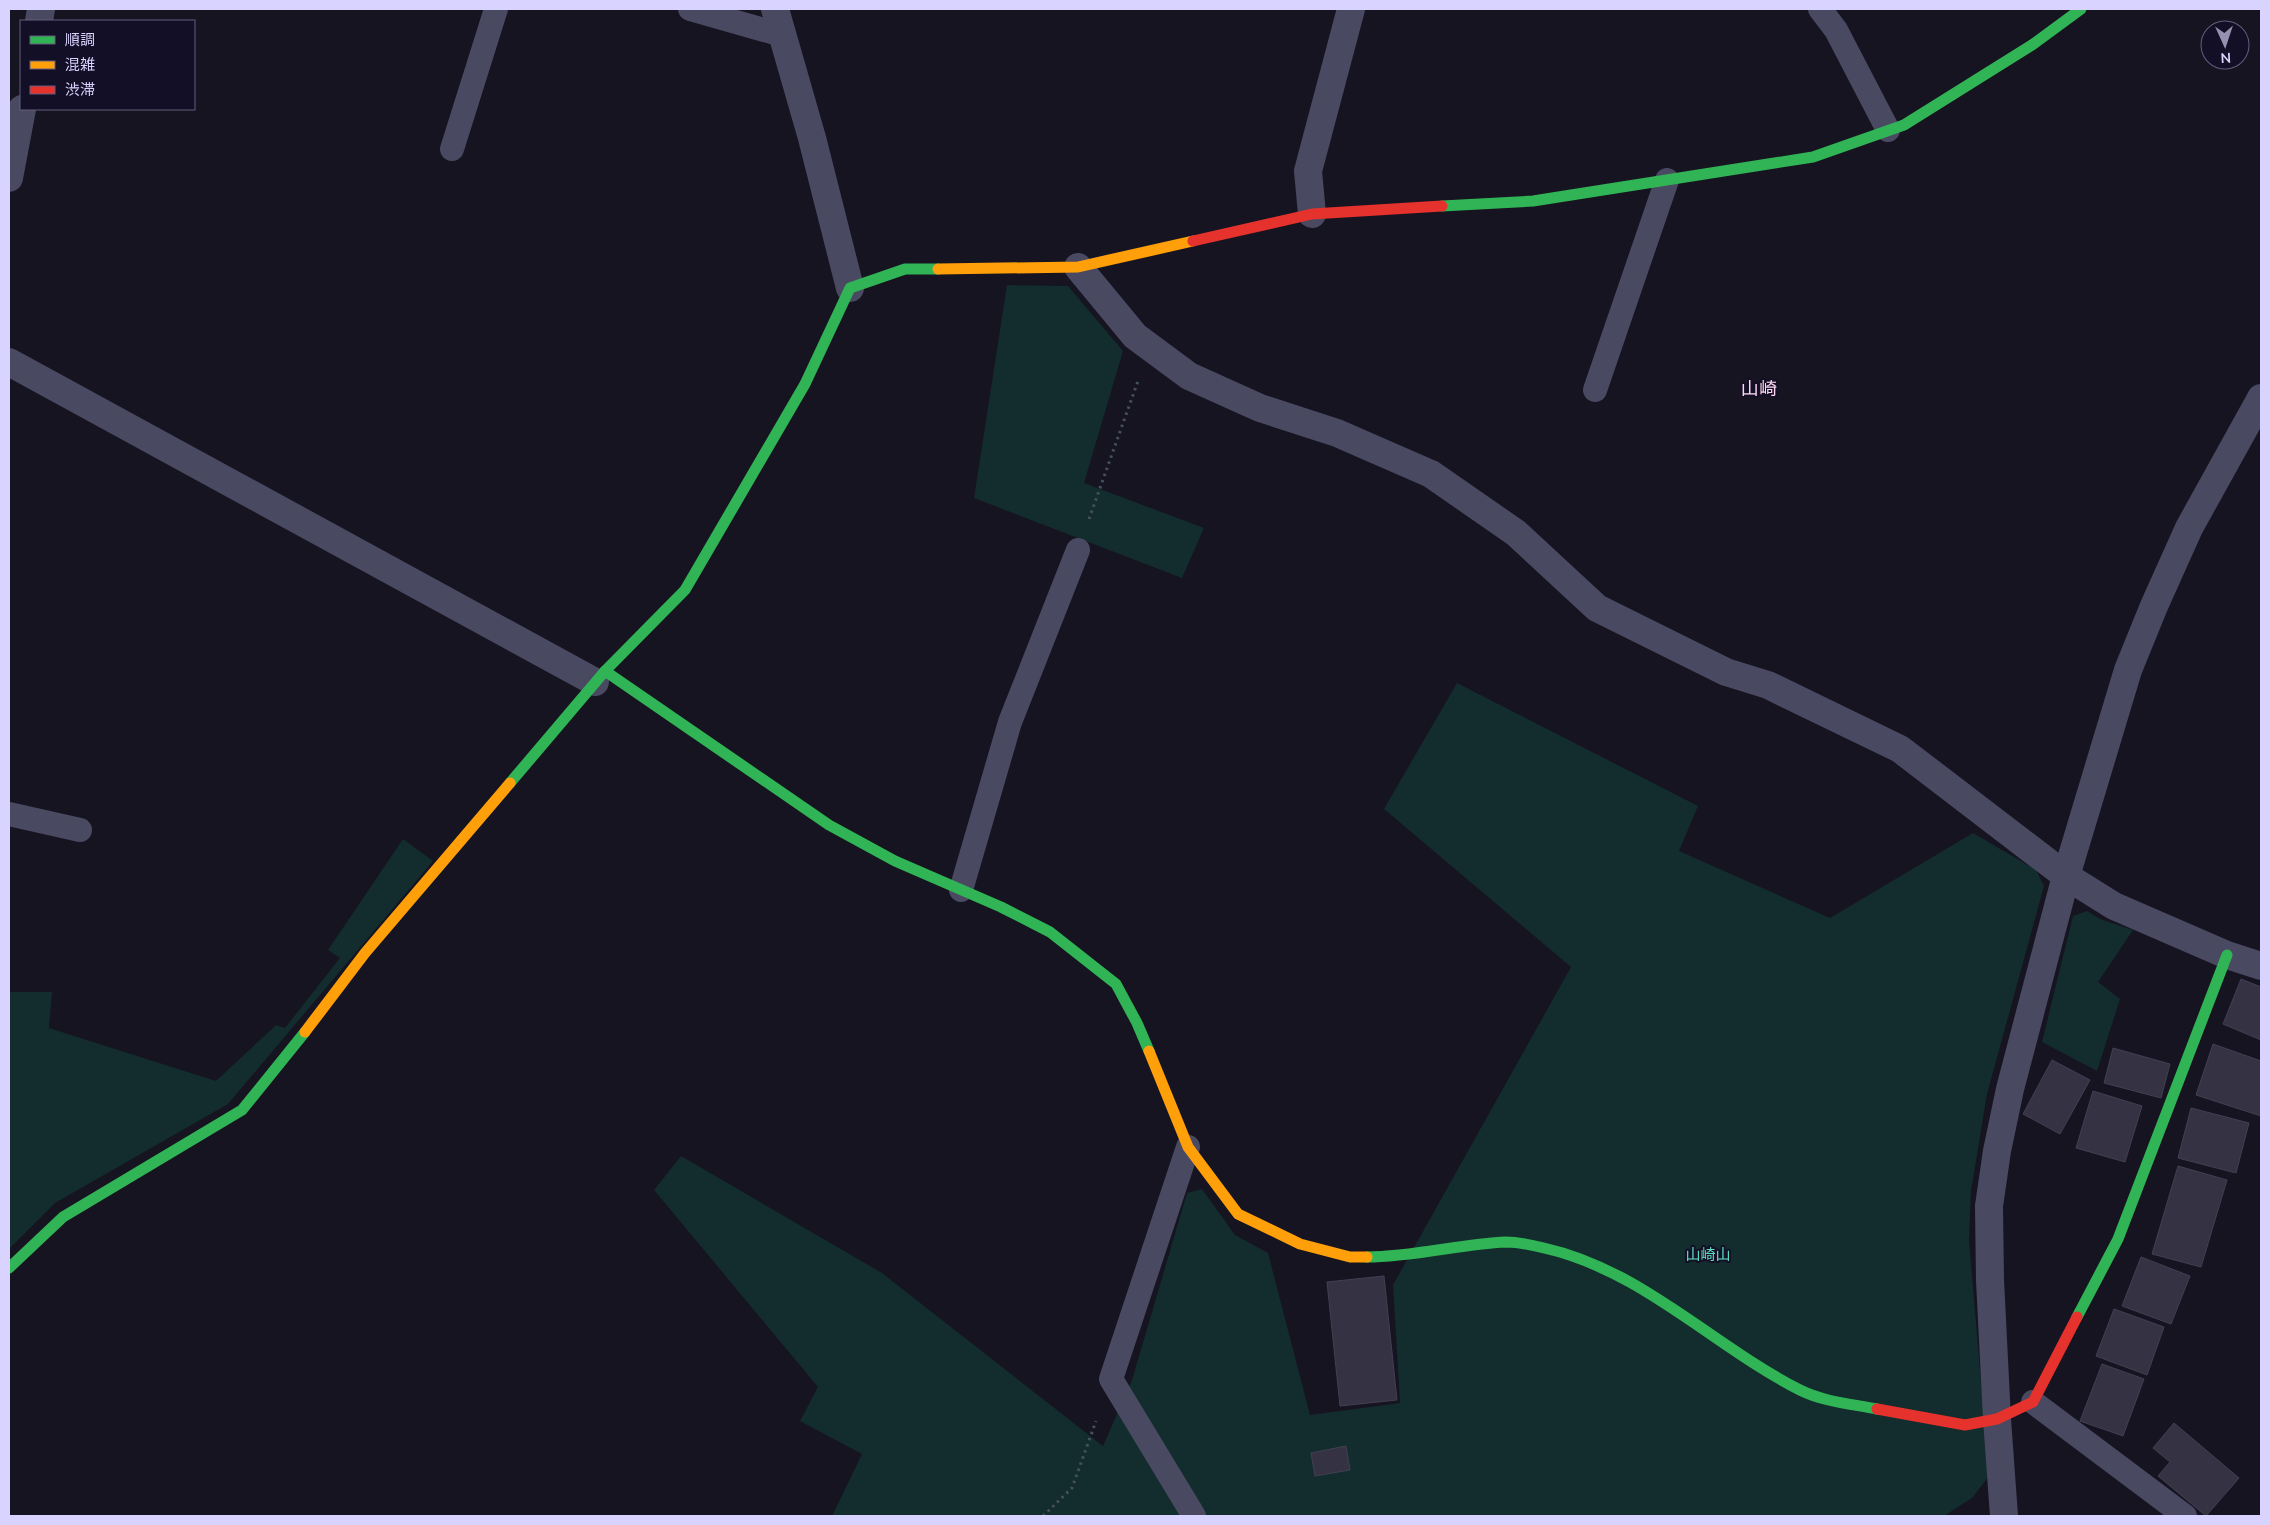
<svg xmlns="http://www.w3.org/2000/svg" width="2270" height="1525" font-family="'Nunito Sans','Noto Sans JP',sans-serif">
	<style>
		.green { fill: #132c2d }
		.building { fill: #343243; stroke: #433f54 }
		.lines { fill: none; stroke-linecap: round; stroke-linejoin: round }
		.path { stroke: #44505f; stroke-width: 3; stroke-dasharray: 2.5 4; stroke-linecap: butt }
		.lane { stroke: #4a4962; stroke-width: 24 }
		.street { stroke: #4a4962; stroke-width: 28 }
		.fast { stroke: #30b455; stroke-width: 11 }
		.slow { stroke: #ff9f0a; stroke-width: 11 }
		.jam { stroke: #e5322d; stroke-width: 11 }
		.labels { text-anchor: middle; dominant-baseline: central; stroke-width: 4; stroke-linejoin: round; paint-order: stroke }
		.park-label { font-size: 15px; fill: #5fe0c0; stroke: #130f26 }
		.quarter-label { font-size: 18px; fill: #ffd6f0; stroke: #130f26 }
	</style>
	<rect width="100%" height="100%" fill="#161421"/>
	<g class="green">
		<polygon points="1007,285 1068,286 1123,351 1084,483 1204,528 1182,578 974,498"/>
		<polygon points="1457,683 1698,806 1679,851 1830,918 1973,833 2036,870 2044,886 1987,1094 1971,1191 1969,1240 1989,1476 1972,1498 1944,1516 832,1516 862,1454 800,1421 818,1387 654,1190 681,1156 882,1273 1103,1446 1132,1380 1187,1193 1202,1189 1235,1235 1268,1253 1310,1415 1400,1403 1393,1285 1571,967 1384,809"/>
		<polygon points="403,839 433,861 228,1104 55,1203 9,1249 9,992 52,992 49,1028 216,1081 276,1025 285,1028 340,958 328,950"/>
		<polygon points="2087,911 2100,919 2133,930 2098,982 2120,999 2097,1071 2042,1042 2073,916"/>
	</g>
	<g class="building">
		<polygon points="2241,979 2261,987 2261,1040 2223,1024"/>
		<polygon points="2213,1044 2261,1061 2261,1116 2196,1095"/>
		<polygon points="2113,1048 2170,1064 2161,1098 2104,1083"/>
		<polygon points="2052,1060 2090,1080 2060,1134 2023,1114"/>
		<polygon points="2093,1091 2142,1106 2125,1162 2076,1148"/>
		<polygon points="2191,1108 2249,1123 2236,1173 2178,1158"/>
		<polygon points="2178,1166 2227,1180 2201,1267 2152,1254"/>
		<polygon points="2141,1257 2190,1276 2171,1324 2122,1306"/>
		<polygon points="1384,1276 1397,1400 1340,1406 1327,1282"/>
		<polygon points="2114,1309 2164,1327 2147,1375 2096,1356"/>
		<polygon points="2102,1364 2144,1379 2123,1436 2080,1421"/>
		<polygon points="2174,1423 2239,1478 2206,1516 2158,1476 2170,1462 2153,1448"/>
		<polygon points="1346,1446 1350,1470 1315,1476 1311,1453"/>
	</g>
	<g class="lines">
		<g class="path">
			<polyline points="1089,519 1138,381"/>
			<polyline points="1043,1516 1072,1488 1096,1421"/>
		</g>
		<g class="lane">
			<polyline points="690,9 782,35"/>
			<polyline points="1820,9 1836,30 1888,130"/>
			<polyline points="452,149 496,9"/>
			<polyline points="1595,390 1667,180"/>
			<polyline points="9,814 80,830"/>
			<polyline points="961,890 1010,722 1078,550"/>
			<polyline points="1188,1147 1111,1379 1194,1516"/>
			<polyline points="2033,1402 2185,1516"/>
		</g>
		<g class="street">
			<polyline points="775,9 812,138 850,288"/>
			<polyline points="39,21 41,9"/>
			<polyline points="9,178 22,109"/>
			<polyline points="1312,214 1308,171 1351,9"/>
			<polyline points="1078,267 1135,336 1189,376 1260,408 1337,433 1431,474 1516,533 1597,608 1726,672 1768,685 1900,749 2066,876 2114,906 2227,955 2261,966"/>
			<polyline points="9,362 595,682"/>
			<polyline points="2004,1516 1997,1419 1990,1280 1989,1206 1997,1151 2010,1089 2066,876 2128,670 2154,606 2189,528 2261,398"/>
		</g>
		<g class="fast">
			<polyline points="1442,206 1533,201 1813,157 1904,125 2032,45 2081,9"/>
			<polyline points="605,671 829,825 895,861 1001,907 1050,932 1116,984 1137,1023 1149,1051"/>
			<polyline points="510,783 605,671 685,590 805,384 850,288 905,269 938,269"/>
			<path d="M1367 1257C1414 1257 1460 1244 1506 1242 1518 1242 1532 1245 1544 1248 1642 1270 1713 1346 1800 1390 1824 1402 1852 1404 1877 1409"/>
			<polyline points="9,1268 63,1217 242,1110 305,1032"/>
			<polyline points="2077,1317 2118,1239 2227,955"/>
		</g>
		<g class="slow">
			<polyline points="938,269 1078,267 1193,241"/>
			<polyline points="305,1032 365,953 510,783"/>
			<polyline points="1149,1051 1188,1147 1238,1214 1300,1244 1350,1257 1367,1257"/>
		</g>
		<g class="jam">
			<polyline points="1193,241 1312,214 1442,206"/>
			<polyline points="1877,1409 1965,1425 1997,1419 2033,1402 2077,1317"/>
		</g>
	</g>
	<g class="labels">
		<g class="park-label">
			<text x="1708" y="1255">山崎山</text>
		</g>
		<g class="quarter-label">
			<text x="1759" y="389">山崎</text>
		</g>
	</g>
	<rect width="2270" height="1525" fill="none" stroke="#d9d4ff" stroke-width="20"/>
	<rect x="20" y="20" width="175" height="90" fill="#130f26" stroke="#625e7d"/>
	<rect x="30" y="36" width="25" height="8" fill="#30b455" stroke="#625e7d"/>
	<text x="65" y="45" font-size="15" fill="#d9d4ff">順調</text>
	<rect x="30" y="61" width="25" height="8" fill="#ff9f0a" stroke="#625e7d"/>
	<text x="65" y="70" font-size="15" fill="#d9d4ff">混雑</text>
	<rect x="30" y="86" width="25" height="8" fill="#e5322d" stroke="#625e7d"/>
	<text x="65" y="95" font-size="15" fill="#d9d4ff">渋滞</text>
	<g transform="translate(2225 45) rotate(177)"><circle r="24" fill="#130f26" stroke="#625e7d"/>
	<path d="M0-4L9 19L0 12L-9 19Z" fill="#9591b1"/>
	<text y="-8" font-size="14" font-weight="bold" text-anchor="middle" fill="#d9d4ff">N</text>
	</g>
</svg>
